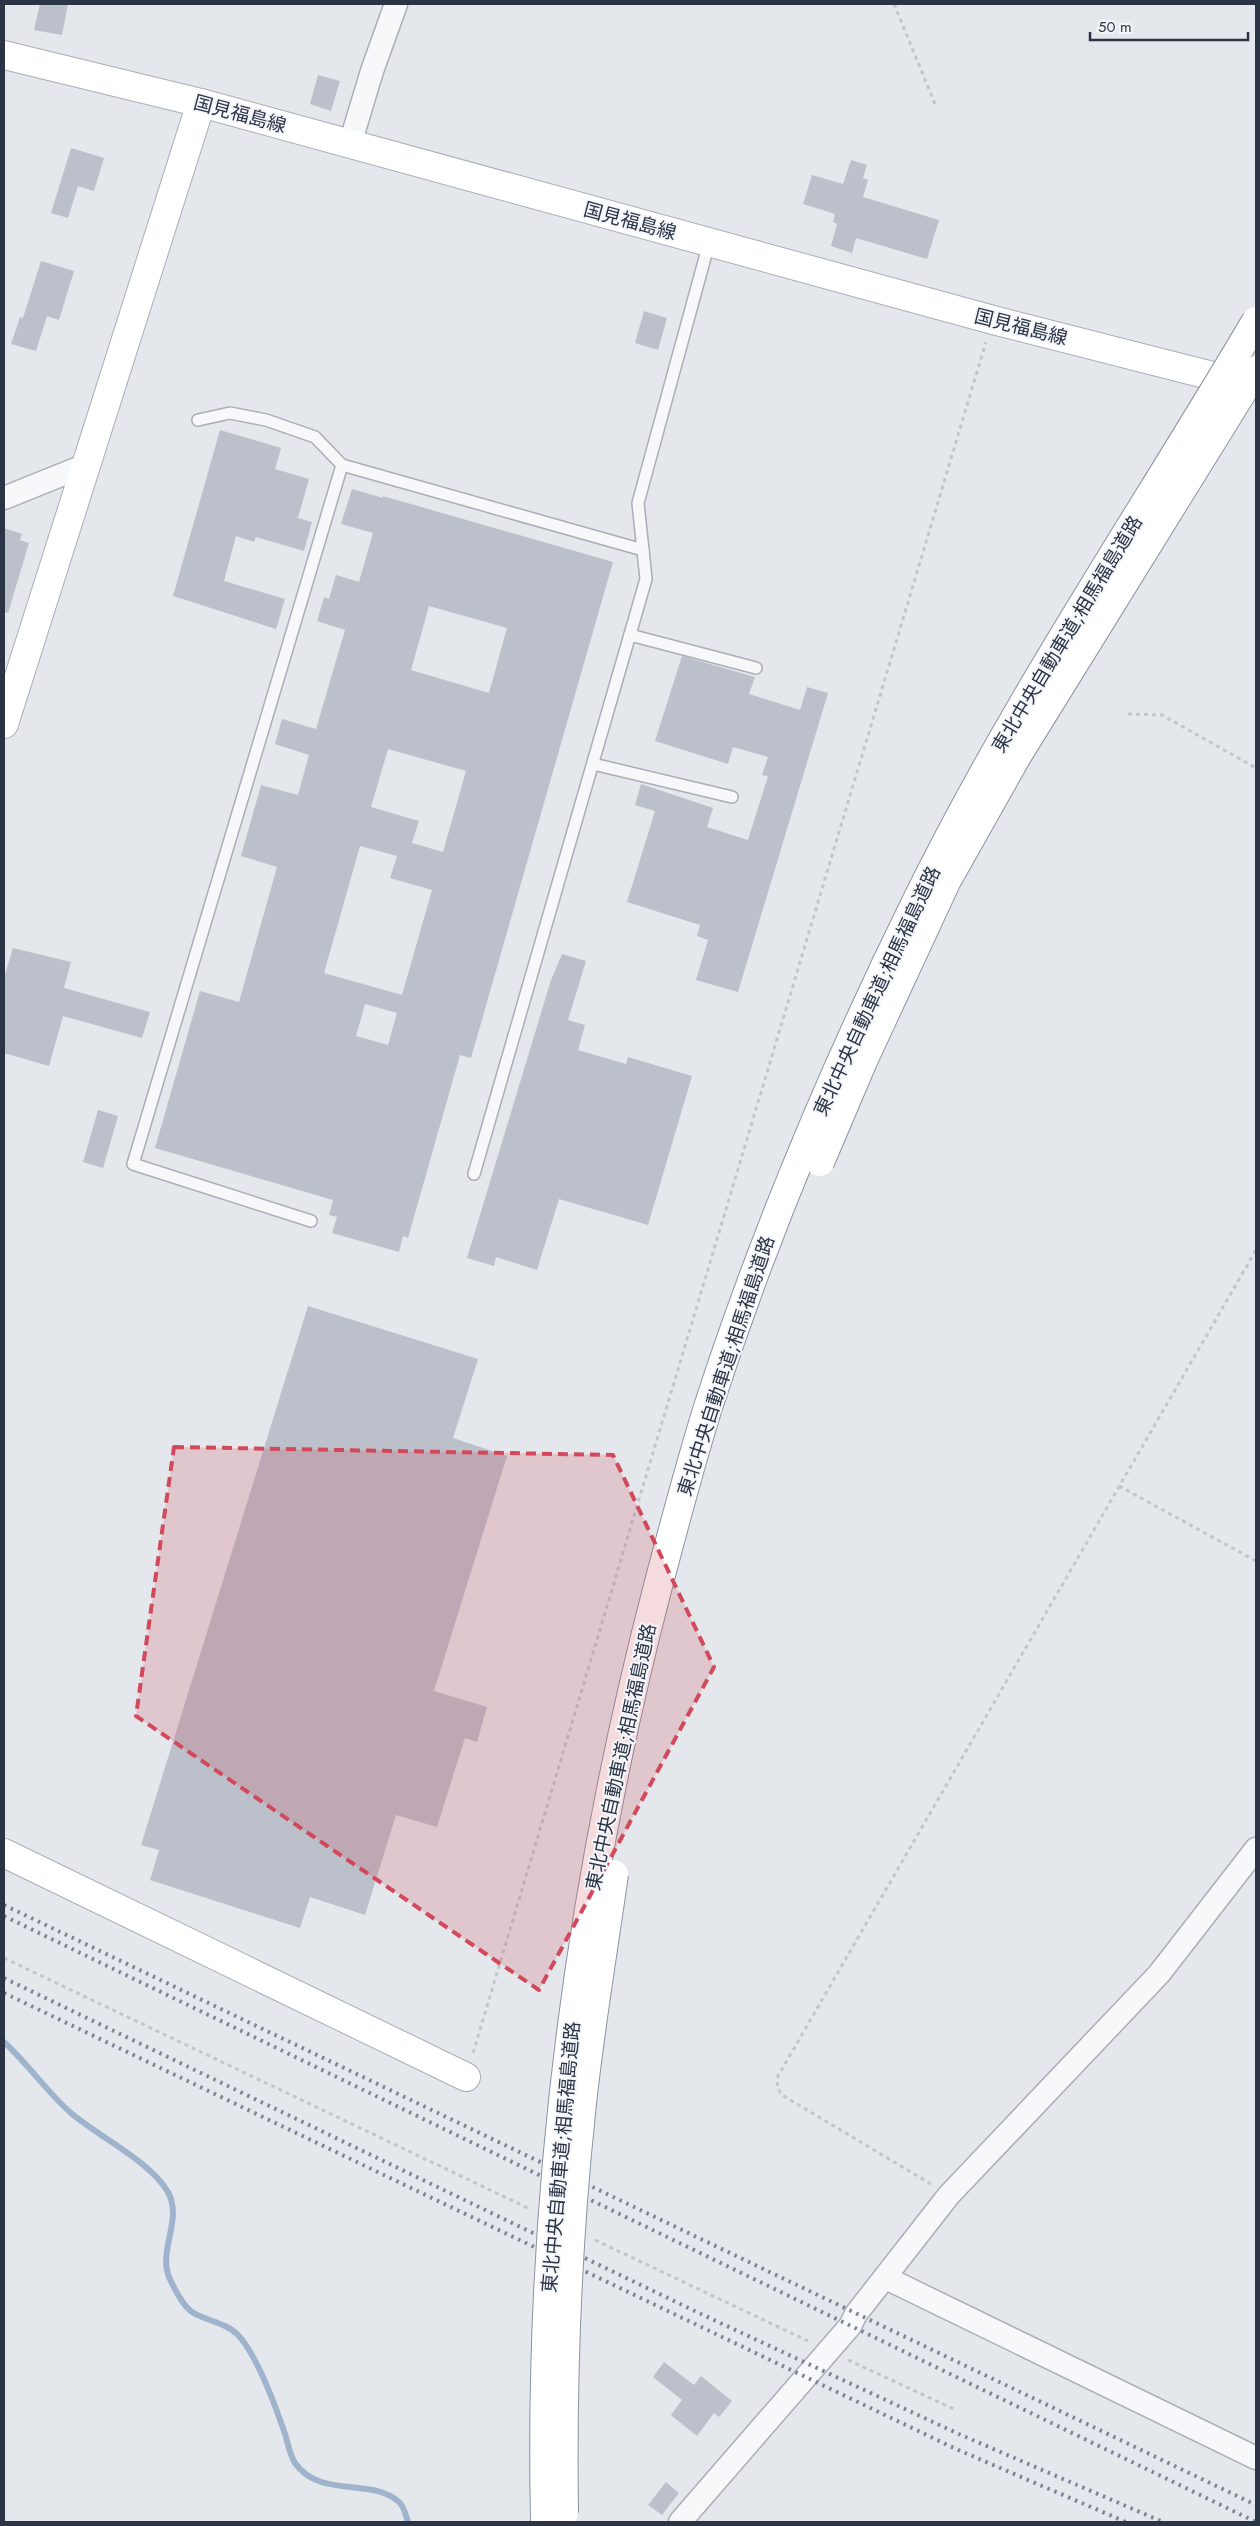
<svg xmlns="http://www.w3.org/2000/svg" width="1260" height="2526" font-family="Jost,'Noto Sans JP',sans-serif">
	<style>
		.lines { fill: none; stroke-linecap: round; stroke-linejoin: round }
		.stream { stroke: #9fb4cc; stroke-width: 6 }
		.building { fill: #bbc0ca; fill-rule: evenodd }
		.lane-casing { stroke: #a9aeb7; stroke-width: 14 }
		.street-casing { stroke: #a9aeb7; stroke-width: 25 }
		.secondary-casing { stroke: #a9aeb7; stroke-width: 30 }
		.path { stroke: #c2c5cb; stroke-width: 3; stroke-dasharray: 4 4; stroke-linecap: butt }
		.lane { stroke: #f7f8fa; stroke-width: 11 }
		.street { stroke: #f7f8fa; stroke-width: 22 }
		.secondary { stroke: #fff; stroke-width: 28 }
		.rail { stroke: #7d8696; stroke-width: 4; stroke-dasharray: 2.5 5; stroke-linecap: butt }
		.highway-bridge-casing { stroke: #8b94a3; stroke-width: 30; stroke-linecap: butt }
		.highway-bridge { stroke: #fff; stroke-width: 28 }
		.marked { fill: #d1495b; fill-opacity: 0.2; stroke: #d1495b; stroke-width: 4; stroke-dasharray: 10 6; stroke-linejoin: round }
		.labels { text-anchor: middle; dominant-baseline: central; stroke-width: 4; stroke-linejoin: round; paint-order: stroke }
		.street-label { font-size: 19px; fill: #2b3445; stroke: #f4f6f9 }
	</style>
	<rect width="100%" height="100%" fill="#e4e7ec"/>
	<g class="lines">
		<path class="stream" d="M4 2042C28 2064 47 2092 71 2113 99 2137 150 2161 168 2192 183 2220 158 2250 169 2277 174 2288 182 2305 192 2312 206 2321 226 2322 239 2336 257 2356 275 2405 284 2431 288 2442 289 2454 295 2463 320 2499 372 2477 399 2502 404 2506 406 2516 408 2522"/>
	</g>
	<g class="building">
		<polygon points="40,4 68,4 62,35 34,30"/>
		<polygon points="318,75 340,81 331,111 310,104"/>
		<polygon points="71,148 104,158 94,191 78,186 68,218 51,213"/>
		<polygon points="851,160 867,165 863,178 868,180 863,197 939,220 927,259 856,238 852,253 831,246 837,224 833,222 835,214 803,204 812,175 843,184"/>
		<polygon points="41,261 74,271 59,320 47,316 36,351 11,344 20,317 23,318"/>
		<polygon points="644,311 667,318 658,350 635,343"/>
		<polygon points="220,430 281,448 275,469 309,479 298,518 312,522 304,551 256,537 254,542 236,536 224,581 285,599 276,629 173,596"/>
		<path d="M352 489 383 498V496L613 562 471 1058 460 1055 408 1238 403 1236 399 1252 332 1233 337 1217 329 1215 333 1200 155 1148 200 991 239 1002 277 867 241 856 261 785 298 795 309 755 275 744 282 719 316 729 345 630 317 621 324 597 329 599 336 575 359 582 373 533 341 524ZM429 606 507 628 489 693 411 670ZM388 749 466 771 443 852 412 843 419 821 371 807ZM360 846 397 856 390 878 432 890 402 995 324 973ZM365 1004 397 1013 388 1045 356 1036Z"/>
		<polygon points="4,528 22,534 20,540 29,543 8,613 4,612"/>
		<polygon points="682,656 755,677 749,694 800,710 807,687 828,693 738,992 696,980 708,940 697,936 700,925 627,902 655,811 635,805 641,784 713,808 707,827 748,840 768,776 762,775 768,757 733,747 728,764 655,741"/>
		<polygon points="13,948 71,962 64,988 150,1012 142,1038 63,1016 49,1066 4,1053 4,978"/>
		<polygon points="562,954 586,961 568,1020 585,1025 578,1050 626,1064 628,1057 692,1076 648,1225 559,1199 537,1270 496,1257 494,1266 467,1258 551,980"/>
		<polygon points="98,1110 118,1116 103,1168 83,1162"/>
		<polygon points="308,1306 478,1359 453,1438 507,1456 434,1691 487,1707 477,1742 465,1738 437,1827 396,1815 365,1915 310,1897 300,1928 150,1880 159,1850 141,1845"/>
		<polygon points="664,2362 694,2385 701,2376 732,2401 719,2417 714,2413 697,2436 671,2415 682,2400 653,2377"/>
		<polygon points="666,2482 679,2493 662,2515 648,2505"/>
	</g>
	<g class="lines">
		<defs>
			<g id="lane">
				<polyline points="198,420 230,413 266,420 315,437 342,465"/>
				<polyline points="630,635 756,668"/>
				<polyline points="593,764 732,797"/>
				<polyline points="474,1174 646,579 638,503 709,243"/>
				<polyline points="311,1221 133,1164 342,465 643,550"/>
			</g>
			<g id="street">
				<polyline points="350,144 372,71 396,4"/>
				<polyline points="4,498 86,465"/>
				<polyline points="886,2278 1256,2458"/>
				<polyline points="680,2522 850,2326 856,2314 949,2195 1159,1974 1256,1849"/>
			</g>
			<g id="secondary">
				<polyline points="4,55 201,103 993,320 1244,384"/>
				<polyline points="4,724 201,103"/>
				<polyline points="4,1853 466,2077"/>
			</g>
		</defs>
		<use href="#lane" class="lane-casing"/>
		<use href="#street" class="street-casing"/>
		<use href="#secondary" class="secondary-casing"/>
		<g class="path">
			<polyline points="894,4 935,104"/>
			<polyline points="1128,714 1162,715 1256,768"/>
			<polyline points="1119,1486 1256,1561"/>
			<polyline points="4,1958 530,2209"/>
			<polyline points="473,2053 986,342"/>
			<polyline points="931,2184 782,2095 777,2087 778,2076 1256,1250"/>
			<polyline points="595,2240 808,2341"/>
			<polyline points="848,2360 956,2410"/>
		</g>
		<use href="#lane" class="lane"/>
		<use href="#street" class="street"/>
		<use href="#secondary" class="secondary"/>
		<g class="rail">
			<polyline points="4,1905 1256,2505"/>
			<polyline points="4,1916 1256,2522"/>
			<polyline points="4,1978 701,2314 961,2435 1163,2522"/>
			<polyline points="4,1993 956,2449 1126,2522"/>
		</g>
		<defs>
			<g id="highway-bridge">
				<polyline points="820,1162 863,1061 946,882 1017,756 1256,370"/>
				<path d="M564 2513C562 2379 567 2246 581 2113 589 2033 603 1953 614 1874"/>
				<path d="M545 2522C538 2207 578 1892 658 1586 674 1526 690 1464 709 1404 765 1232 836 1064 916 902 1015 700 1142 514 1256 321"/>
			</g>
		</defs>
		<use href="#highway-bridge" class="highway-bridge-casing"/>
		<use href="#highway-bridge" class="highway-bridge"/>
	</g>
	<path class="marked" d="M174 1447 613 1455 714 1667 539 1990 136 1716Z"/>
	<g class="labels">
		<g class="street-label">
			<text transform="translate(240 114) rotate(15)">国見福島線</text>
			<text transform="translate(630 221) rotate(15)">国見福島線</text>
			<text transform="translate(1021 327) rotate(14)">国見福島線</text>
			<text transform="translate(1067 634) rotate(-59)">東北中央自動車道;相馬福島道路</text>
			<text transform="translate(877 991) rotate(-65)">東北中央自動車道;相馬福島道路</text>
			<text transform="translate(726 1366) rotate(-72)">東北中央自動車道;相馬福島道路</text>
			<text transform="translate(621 1757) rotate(-78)">東北中央自動車道;相馬福島道路</text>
			<text transform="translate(561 2157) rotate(-85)">東北中央自動車道;相馬福島道路</text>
		</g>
	</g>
	<rect width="1260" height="2526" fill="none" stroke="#2b3445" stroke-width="10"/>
	<path d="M1090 32v8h158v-8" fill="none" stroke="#2b3445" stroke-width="2.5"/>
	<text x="1098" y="32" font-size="15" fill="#2b3445" stroke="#f4f6f9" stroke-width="4" paint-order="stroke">50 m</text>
</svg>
